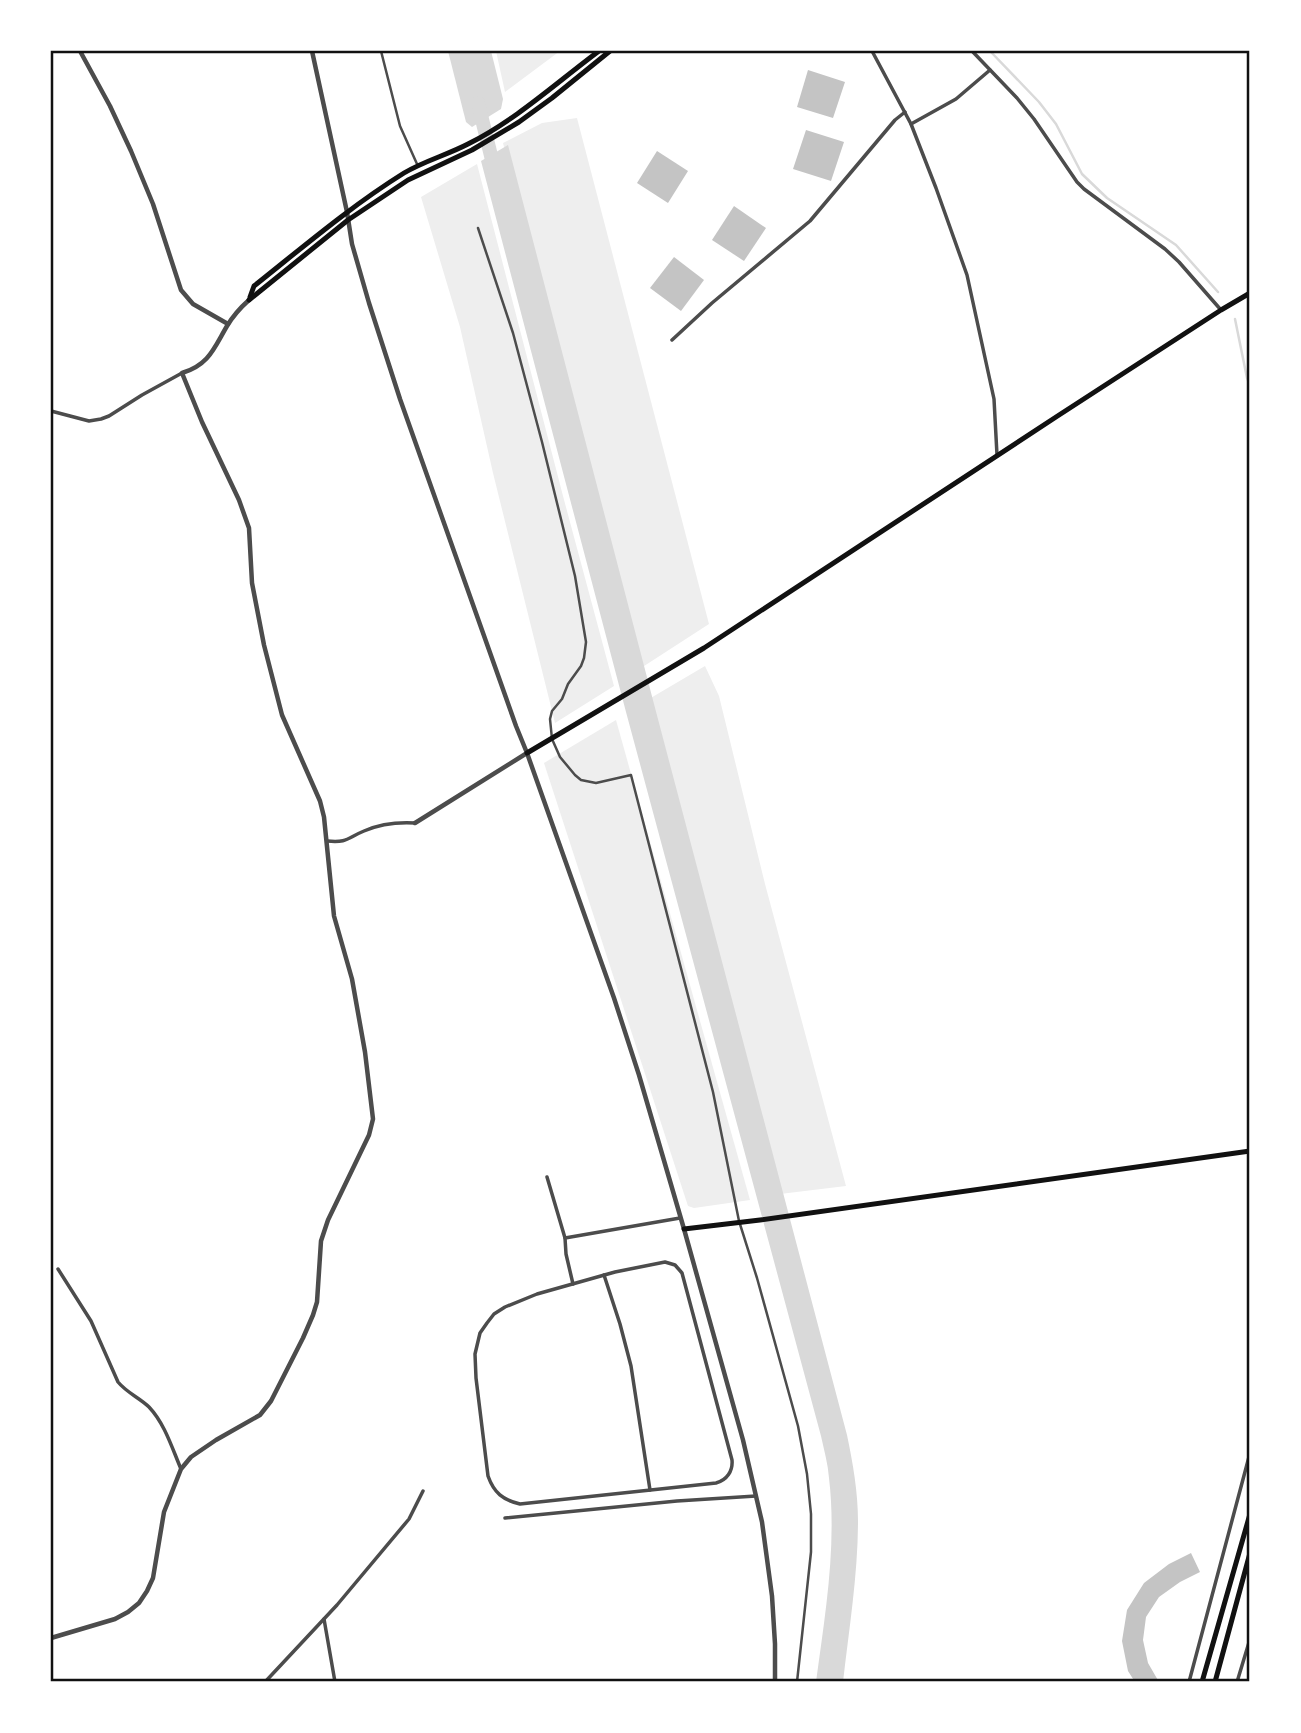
<svg xmlns="http://www.w3.org/2000/svg" width="1301" height="1733" font-family="'Noto Serif',serif">
	<style>
		.green { fill: #eee }
		.water { fill: #d9d9d9 }
		.lines { fill: none; stroke-linecap: round; stroke-linejoin: round }
		.stream { stroke: #d9d9d9; stroke-width: 2.5 }
		.river { stroke: #d9d9d9; stroke-width: 14 }
		.building { fill: #c4c4c4 }
		.pedestrian { stroke: #4c4c4c; stroke-width: 2.5 }
		.minor { stroke: #4c4c4c; stroke-width: 3.5 }
		.tertiary { stroke: #4c4c4c; stroke-width: 4.5 }
		.secondary { stroke: #111; stroke-width: 5 }
		.neatline { fill: none; stroke: #111; stroke-width: 2.5 }
	</style>
	<rect width="100%" height="100%" fill="#fff"/>
	<g class="green">
		<polygon points="496,51 560,51 505,92"/>
		<polygon points="577,118 709,624 641,668 503,143 542,123"/>
		<polygon points="477,164 563,496 614,686 555,723 493,473 460,327 421,197"/>
		<polygon points="705,666 719,696 765,884 846,1186 780,1194 649,699"/>
		<polygon points="616,720 750,1200 694,1208 688,1206 544,763"/>
	</g>
	<g class="water">
		<polygon points="448,51 491,51 503,99 501,109 472,127 466,122"/>
		<path d="M508 145 654 704 847 1435C853 1464 858 1492 858 1521 858 1574 849 1629 843 1682H816C825 1615 837 1546 829 1478 828 1464 824 1450 821 1436L626 712 481 161Z"/>
	</g>
	<g class="lines">
		<g class="stream">
			<polyline points="990,51 1039,102 1056,124 1082,174 1107,198 1176,245 1218,292"/>
			<polyline points="1235,319 1247,378 1250,385"/>
		</g>
		<polyline class="river" points="478,103 495,172"/>
	</g>
	<g class="building">
		<polygon points="808,70 845,82 833,118 797,107"/>
		<polygon points="806,130 844,142 831,181 793,169"/>
		<polygon points="657,151 688,171 668,203 637,183"/>
		<polygon points="734,206 766,228 744,261 712,240"/>
		<polygon points="674,257 704,280 681,311 650,288"/>
		<polygon points="1191,1553 1200,1572 1180,1582 1159,1597 1146,1617 1143,1640 1148,1663 1159,1682 1135,1682 1128,1671 1122,1641 1127,1610 1144,1583 1169,1564"/>
	</g>
	<g class="lines">
		<g class="pedestrian">
			<polyline points="381,51 400,126 417,164"/>
			<polyline points="478,228 513,333 542,442 575,576 586,642 584,658 581,666 568,684 562,699 552,711 550,719 552,739 560,757 575,775 581,780 596,783 631,775 713,1092 739,1221 757,1278 798,1426 807,1474 811,1514 811,1552 797,1682"/>
		</g>
		<g class="minor">
			<polyline points="872,51 911,124 936,188 967,275 994,399 997,455"/>
			<polyline points="972,51 1017,98 1034,119 1077,182 1084,189 1165,249 1179,262 1221,310"/>
			<polyline points="911,124 956,99 990,70"/>
			<polyline points="672,340 712,303 810,221 895,120 905,112"/>
			<polyline points="51,411 89,421 101,419 109,416 142,395 182,373"/>
			<path d="M327 841C348 843 347 838 364 831 380 824 398 822 415 823"/>
			<polyline points="547,1177 565,1238 566,1254 573,1284"/>
			<polyline points="565,1238 680,1218"/>
			<path d="M665 1262 675 1265 682 1273 732 1460C733 1471 727 1480 716 1483L520 1504C503 1500 494 1493 488 1476L476 1378 475 1354 480 1333 487 1323 494 1314 505 1307 537 1294 615 1272Z"/>
			<path d="M58 1269 91 1321 118 1382C127 1393 140 1398 149 1407 165 1424 172 1448 181 1469"/>
			<polyline points="604,1275 620,1324 631,1366 650,1490"/>
			<polyline points="505,1518 677,1501 756,1496"/>
			<polyline points="324,1619 335,1682"/>
			<polyline points="265,1682 337,1605 409,1519 423,1491"/>
			<polyline points="1189,1682 1250,1453"/>
			<polyline points="1237,1682 1250,1639"/>
		</g>
		<g class="tertiary">
			<polyline points="80,51 110,106 131,151 153,204 181,290 193,304 228,324"/>
			<polyline points="312,51 347,212 352,244 369,303 400,399 516,726 527,753 614,998 639,1075 684,1229 743,1440 762,1522 772,1596 775,1644 775,1682"/>
			<polyline points="415,823 527,753"/>
			<path d="M51 1638 115 1619 128 1612 139 1603 147 1591 153 1578 164 1512 181 1469 191 1457 216 1440 260 1415 271 1401 303 1338 313 1315 317 1302 321 1241 328 1220 369 1135 373 1119 365 1052 352 979 334 916 324 817 320 801 282 715 264 645 252 583 249 528 239 500 202 422 182 373C209 365 214 348 227 326 233 316 240 308 249 300"/>
		</g>
		<g class="secondary">
			<path d="M250 297 254 286C303 247 351 206 404 173 424 161 447 155 468 144 516 120 556 83 599 51"/>
			<polyline points="249,300 348,220 408,180 472,150 519,122 552,98 610,51"/>
			<polyline points="527,753 704,648 1056,417 1221,310 1250,293"/>
			<polyline points="684,1229 760,1220 1250,1151"/>
			<polyline points="1202,1682 1250,1514"/>
			<polyline points="1215,1682 1250,1553"/>
		</g>
	</g>
	<rect width="1301" height="1733" fill="none" stroke="#ffffff" stroke-width="105"/>
	<rect x="52" y="52" width="1196" height="1628" class="neatline"/>
</svg>
